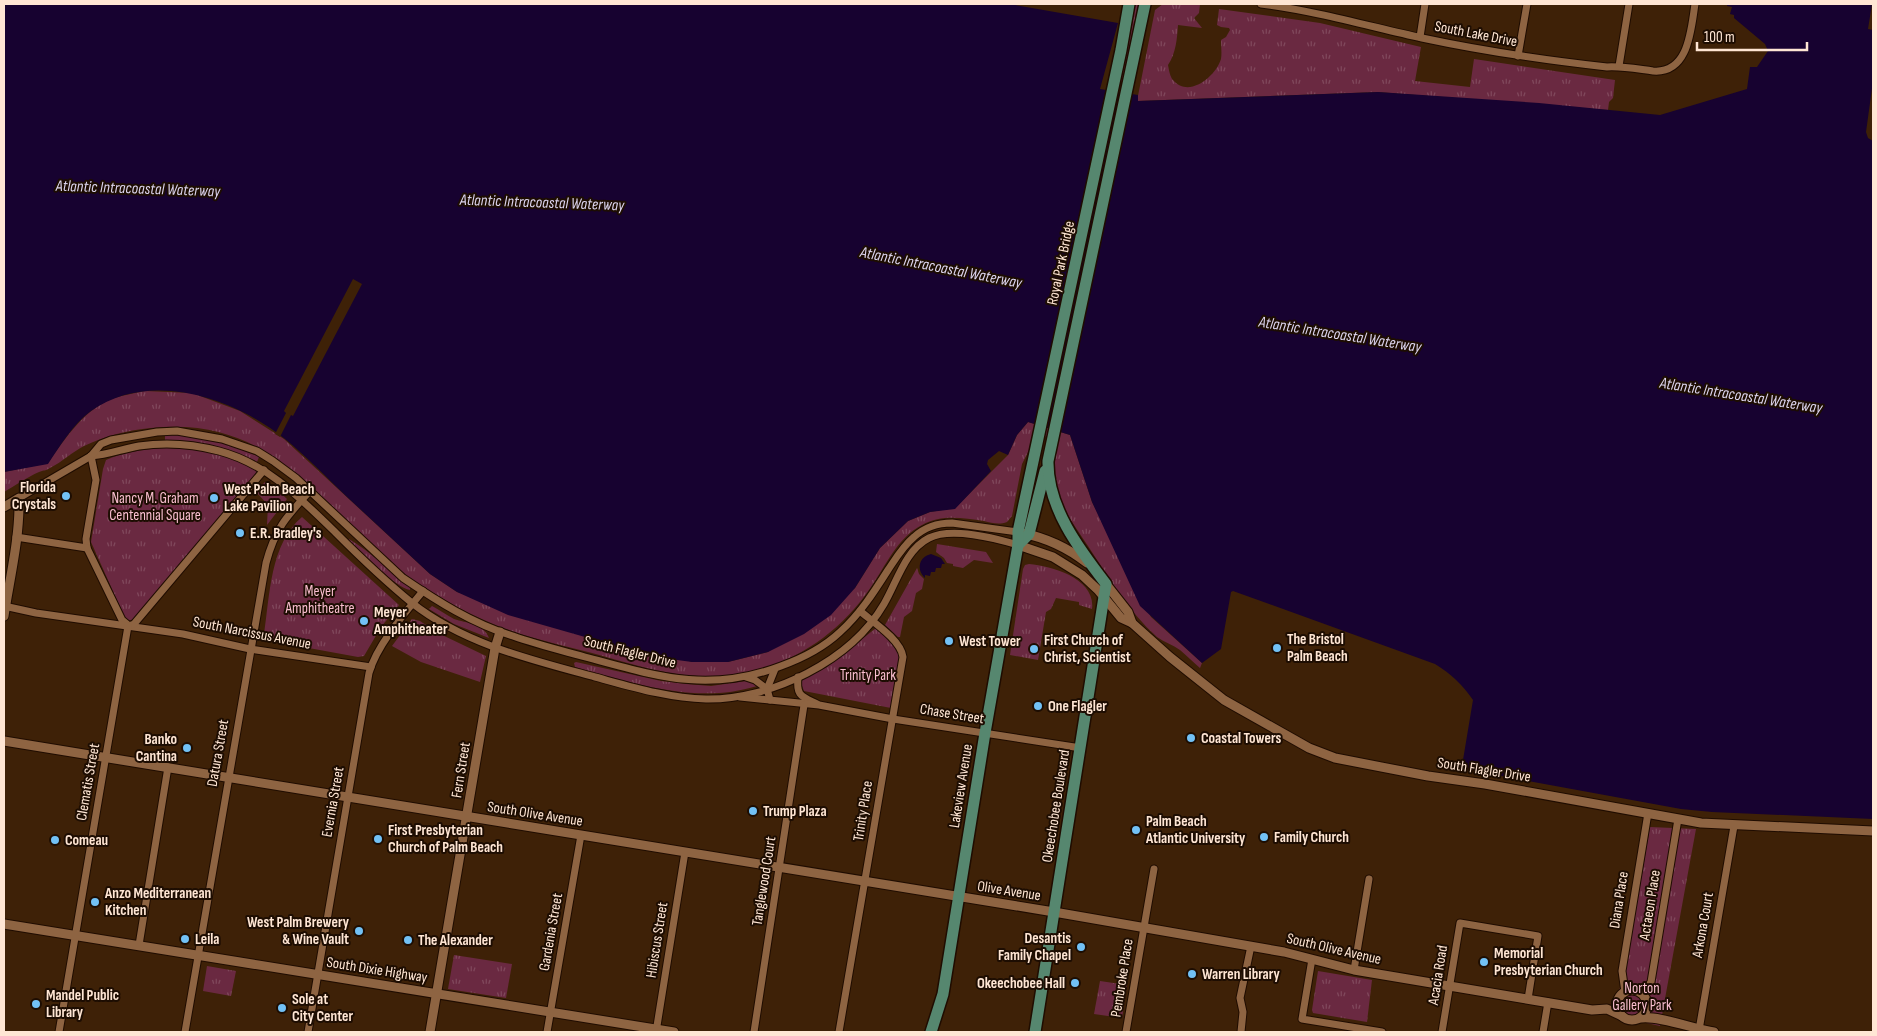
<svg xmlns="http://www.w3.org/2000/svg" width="1877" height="1036" font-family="'Sofia Sans Condensed',sans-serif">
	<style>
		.grass { fill: url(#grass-tufts) }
		.water { fill: #170230 }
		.pier { fill: #3e2107 }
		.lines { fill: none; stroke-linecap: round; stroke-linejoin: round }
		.minor-casing { stroke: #1f0c00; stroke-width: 9 }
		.tertiary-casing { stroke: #1f0c00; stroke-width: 11 }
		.primary-casing { stroke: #1f0c00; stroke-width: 14 }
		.minor { stroke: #8e6442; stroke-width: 7 }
		.tertiary { stroke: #8e6442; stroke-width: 9 }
		.primary { stroke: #56876f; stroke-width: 11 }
		.poi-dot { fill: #72c1f5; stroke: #1d0d02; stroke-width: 2 }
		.labels { text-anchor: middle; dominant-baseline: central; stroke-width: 4; stroke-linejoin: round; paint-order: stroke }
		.street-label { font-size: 15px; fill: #ffe6d4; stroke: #1d0d02 }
		.poi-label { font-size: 15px; font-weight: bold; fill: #ffe6d4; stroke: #1d0d02; text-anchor: start }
		.park-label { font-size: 15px; fill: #fabfd0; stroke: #1d0d02 }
		.water-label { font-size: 16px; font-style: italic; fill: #ddd5ef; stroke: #1d0d02 }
	</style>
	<defs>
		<pattern id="grass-tufts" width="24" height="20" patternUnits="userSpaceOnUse" patternTransform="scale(1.25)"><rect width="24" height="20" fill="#6a2941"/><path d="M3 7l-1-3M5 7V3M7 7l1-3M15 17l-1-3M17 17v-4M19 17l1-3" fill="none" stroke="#80485c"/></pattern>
	</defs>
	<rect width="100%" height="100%" fill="#3e2107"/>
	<g class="grass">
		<polygon points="1134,4 1140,4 1124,82 1120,81"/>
		<path d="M1163 4H1200L1199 13 1194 18 1202 28 1178 25C1177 39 1176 53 1168 65 1169 70 1170 77 1173 80 1189 99 1216 76 1221 59 1222 53 1221 46 1221 40L1226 37 1230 30 1229 28 1221 27 1217 25 1219 9 1320 23 1421 47 1415 81 1470 87 1474 59 1615 80 1613 98 1609 102 1608 110 1378 92 1137 101 1155 10Z"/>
		<path d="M145 391 192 393 240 411 284 439 430 574 457 592 692 662H728L768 652 855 588 880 548 908 521 930 512 955 508 1008 455 1017 435 1028 422 1070 435 1092 502 1151 617 1202 663 1200 668C1193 662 1187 656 1180 650 1173 645 1164 642 1157 637 1128 611 1109 578 1088 546 1077 529 1062 510 1057 490 1052 474 1055 457 1058 441L1044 436H1032L1029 450 1022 464 1012 516 1007 522C999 525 992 523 984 521 962 518 942 514 922 525 898 537 886 565 871 587 832 645 770 679 699 676 666 675 635 665 603 656 570 647 535 640 503 628 472 616 443 600 416 582 324 519 284 414 151 428 128 430 105 436 84 446 72 452 62 462 50 468 43 472 46 469 39 472 27 477 15 486 4 492V472L48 463C65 439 84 409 114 398 124 395 135 393 145 391Z"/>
		<path d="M165 435C199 435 229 443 259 457L257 462C228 448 198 440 165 440Z"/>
		<path d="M161 448C191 448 235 452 258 472L134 619 128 621 124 616 91 542 103 469 106 460C124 452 142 450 161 448Z"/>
		<polygon points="265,482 271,484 287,499 267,525 268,505 258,494 257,490"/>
		<path d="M302 517 399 605 381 627 364 656 358 657 265 640 264 634C270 595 270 544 302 517Z"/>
		<path d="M349 539C371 552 390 571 410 587V590C396 588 361 552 349 541Z"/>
		<polygon points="937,544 986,552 993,563 974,560 963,568 953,566 953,564 947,563 944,558 936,552"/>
		<path d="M1029 564C1053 566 1096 579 1092 609L1079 605V602L1056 598 1051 609 1046 612 1038 660 1010 655 1023 569 1025 565Z"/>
		<polygon points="917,568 919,574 924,579 922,589 916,593 912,611 904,617 900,637 898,637 885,625"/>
		<path d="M432 606C440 610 446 615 454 619 466 623 484 624 489 638L454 624 429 609Z"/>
		<polygon points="412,619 420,621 438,633 486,656 480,682 421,662 392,646"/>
		<path d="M876 628C886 637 897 644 899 658L891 708 804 691 801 683 802 680 827 667Z"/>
		<path d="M576 662 661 681 686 684 711 686 746 681 757 684V686C696 705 633 683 575 667L574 663Z"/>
		<polygon points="1650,827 1696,829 1660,1026 1611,1015 1626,969"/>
		<polygon points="454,955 512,964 506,998 448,989"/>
		<polygon points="207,966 236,971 231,996 203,991"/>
		<polygon points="1318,971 1372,980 1367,1022 1313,1013 1312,1010"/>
		<polygon points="1100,981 1127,985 1122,1018 1094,1014"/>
	</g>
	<g class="water">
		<path d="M4 4H1009L1118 23 1100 89 1138 95V101L1378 92 1539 103 1660 115 1747 89 1750 67H1757L1768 51 1765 44 1734 18V15L1730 14 1732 7 1727 6V4H1872L1868 29 1873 30V81L1866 132 1868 138 1873 141V819L1712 812 1681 809 1479 772 1462 766 1473 700C1462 684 1451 674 1435 664L1233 591 1231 592 1221 649 1202 663 1140 606 1092 502 1070 435 1028 422 1017 435 1008 455 999 451 988 460 987 464 991 471 955 509 930 512 908 521 880 548 855 588 831 615 804 634 768 652 728 662H692L655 657 508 615 457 592 430 574C402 548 374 522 346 496 326 477 306 456 285 439 234 398 150 369 91 411 73 424 60 446 48 464L4 472Z"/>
		<path d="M931 554 941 558 945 564H942L941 568H936L935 572H931L930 576 925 575V578C916 569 919 557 931 554Z"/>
	</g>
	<polygon class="pier" points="353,279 362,284 293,416 291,415 280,437 275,434 286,413 284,411"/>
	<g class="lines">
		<defs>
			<g id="minor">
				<path d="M1261 4C1316 11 1368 26 1422 38 1483 51 1544 60 1607 67 1622 66 1637 69 1653 71 1689 74 1691 29 1695 4"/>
				<polyline points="1420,37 1425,4"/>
				<polyline points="1518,56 1527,4"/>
				<polyline points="1619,66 1629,4"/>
				<path d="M91 456C108 455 122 449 139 446 166 442 193 444 219 451 268 464 301 499 336 533 360 557 385 581 412 603 464 644 532 660 595 677 632 687 668 698 706 699 771 700 851 661 884 604 897 582 905 550 929 538 951 527 995 538 1018 545"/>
				<polyline points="91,456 96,480 86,539 87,548 122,620 128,625"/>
				<path d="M19 498 91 456 101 444 111 440 157 432 177 431 222 439 257 451 273 461 296 478 403 578C437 601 473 624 513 636 538 645 564 651 589 658 659 677 710 693 781 666 803 658 823 648 840 632 860 614 874 592 888 570 896 558 903 546 914 537 925 527 938 523 952 523L1018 532"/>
				<polyline points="16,537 87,548"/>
				<polyline points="4,606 36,613 183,634 250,649 371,667"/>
				<polyline points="129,626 134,624 264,470"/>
				<polyline points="746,677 755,680 767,689"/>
				<path d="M798 677C796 696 801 696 817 704"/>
				<polyline points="740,697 819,705 893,719 1081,748"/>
				<polyline points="770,700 767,689 775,669"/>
				<polyline points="139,945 168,767"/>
				<polyline points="1312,959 1302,1019 1382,1032"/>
				<polyline points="1354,970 1369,879"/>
				<polyline points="1625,992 1622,971 1648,813"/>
				<polyline points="1643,994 1651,982 1678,819"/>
				<polyline points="1699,1030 1734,826"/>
				<polyline points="59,1032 128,626"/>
				<path d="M185 1032 266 563C275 529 286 517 309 492"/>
				<path d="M308 1032 369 673C377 645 404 614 423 591"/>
				<polyline points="547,1032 581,835"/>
				<polyline points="656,1032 685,852"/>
				<polyline points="754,1032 804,705"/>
				<path d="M839 1032 903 657C901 640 873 622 860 611"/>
				<polyline points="1126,1032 1154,869"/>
				<polyline points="1241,1032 1243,1012 1240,998 1251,946"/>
				<polyline points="1442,1032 1460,923 1538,936 1528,999"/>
				<polyline points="1543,1032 1548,1002"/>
			</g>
			<g id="tertiary">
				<path d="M4 507 19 498C20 537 10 577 4 616"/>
				<path d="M1022 533C1047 538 1068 548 1087 563"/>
				<polyline points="1018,545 1053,557 1082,575 1098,590 1121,618 1132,623 1170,657 1224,700 1309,748 1335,758 1428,776 1485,784 1701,823 1873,831"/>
				<polyline points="1106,584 1128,612 1132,623"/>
				<polyline points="4,741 1054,912 1284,952 1354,970 1592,1010 1607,1009 1622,1016"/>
				<polyline points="4,924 674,1032"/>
				<circle cx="1632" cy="1005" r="15"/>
				<path d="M1641 1018C1657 1015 1694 1029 1714 1032"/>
				<polyline points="430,1032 495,648 500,632"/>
			</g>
			<g id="primary">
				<polyline points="1018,545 1029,534 1045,471"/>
				<polyline points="931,1032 943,994 985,733 1018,545 1018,532 1121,50 1129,4"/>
				<path d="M1035 1032 1106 584C1079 549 1047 507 1048 461L1145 4"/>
			</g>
		</defs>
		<use href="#minor" class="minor-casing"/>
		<use href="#tertiary" class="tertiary-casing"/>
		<use href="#primary" class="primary-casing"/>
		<use href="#minor" class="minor"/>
		<use href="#tertiary" class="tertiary"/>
		<use href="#primary" class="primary"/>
	</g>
	<g class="poi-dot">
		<circle cx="66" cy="496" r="5"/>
		<circle cx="214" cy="498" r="5"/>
		<circle cx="240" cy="533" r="5"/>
		<circle cx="364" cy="621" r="5"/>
		<circle cx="949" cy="641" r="5"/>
		<circle cx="1277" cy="648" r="5"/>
		<circle cx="1034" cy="649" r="5"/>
		<circle cx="1038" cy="706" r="5"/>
		<circle cx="1191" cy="738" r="5"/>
		<circle cx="187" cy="748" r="5"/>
		<circle cx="753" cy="811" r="5"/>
		<circle cx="1136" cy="830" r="5"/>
		<circle cx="1264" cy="837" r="5"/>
		<circle cx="378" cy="839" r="5"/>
		<circle cx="55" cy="840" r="5"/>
		<circle cx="95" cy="902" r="5"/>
		<circle cx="359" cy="931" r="5"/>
		<circle cx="185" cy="939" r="5"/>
		<circle cx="408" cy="940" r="5"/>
		<circle cx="1081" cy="947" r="5"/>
		<circle cx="1484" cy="962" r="5"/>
		<circle cx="1192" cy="974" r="5"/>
		<circle cx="1075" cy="983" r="5"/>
		<circle cx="36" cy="1004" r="5"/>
		<circle cx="282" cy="1008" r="5"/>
	</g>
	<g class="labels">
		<g class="street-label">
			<text transform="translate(1476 34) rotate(11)">South Lake Drive</text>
			<text transform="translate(1061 263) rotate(-78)">Royal Park Bridge</text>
			<text transform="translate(252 633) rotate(11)">South Narcissus Avenue</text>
			<text transform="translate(630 652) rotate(14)">South Flagler Drive</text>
			<text transform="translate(952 714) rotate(9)">Chase Street</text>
			<text transform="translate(218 753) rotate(-80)">Datura Street</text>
			<text transform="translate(461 770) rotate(-81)">Fern Street</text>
			<text transform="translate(1484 770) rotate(9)">South Flagler Drive</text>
			<text transform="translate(88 782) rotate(-80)">Clematis Street</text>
			<text transform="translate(961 786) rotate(-81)">Lakeview Avenue</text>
			<text transform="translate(333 802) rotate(-80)">Evernia Street</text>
			<text transform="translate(1056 806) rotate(-81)">Okeechobee Boulevard</text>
			<text transform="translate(863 811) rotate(-81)">Trinity Place</text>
			<text transform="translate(535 814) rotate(9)">South Olive Avenue</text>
			<text transform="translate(764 881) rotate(-81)">Tanglewood Court</text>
			<text transform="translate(1009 891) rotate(9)">Olive Avenue</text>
			<text transform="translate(1619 900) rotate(-81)">Diana Place</text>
			<text transform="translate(1650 905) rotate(-81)">Actaeon Place</text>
			<text transform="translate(1703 925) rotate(-80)">Arkona Court</text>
			<text transform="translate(551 932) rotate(-80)">Gardenia Street</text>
			<text transform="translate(657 940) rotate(-81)">Hibiscus Street</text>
			<text transform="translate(1334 949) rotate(13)">South Olive Avenue</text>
			<text transform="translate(377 970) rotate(9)">South Dixie Highway</text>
			<text transform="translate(1438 975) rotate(-81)">Acacia Road</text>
			<text transform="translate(1122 978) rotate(-81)">Pembroke Place</text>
		</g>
		<g class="poi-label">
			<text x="56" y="487" text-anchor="end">Florida<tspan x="56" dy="17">Crystals</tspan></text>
			<text x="224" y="489">West Palm Beach<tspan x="224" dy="17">Lake Pavilion</tspan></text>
			<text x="250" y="533">E.R. Bradley's</text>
			<text x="374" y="612">Meyer<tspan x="374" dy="17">Amphitheater</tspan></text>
			<text x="1287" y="639">The Bristol<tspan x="1287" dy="17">Palm Beach</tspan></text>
			<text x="1044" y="640">First Church of<tspan x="1044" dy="17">Christ, Scientist</tspan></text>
			<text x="959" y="641">West Tower</text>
			<text x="1048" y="706">One Flagler</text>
			<text x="1201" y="738">Coastal Towers</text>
			<text x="177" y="739" text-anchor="end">Banko<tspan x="177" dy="17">Cantina</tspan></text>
			<text x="763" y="811">Trump Plaza</text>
			<text x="1146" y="821">Palm Beach<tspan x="1146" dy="17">Atlantic University</tspan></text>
			<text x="388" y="830">First Presbyterian<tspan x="388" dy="17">Church of Palm Beach</tspan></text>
			<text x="1274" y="837">Family Church</text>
			<text x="65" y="840">Comeau</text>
			<text x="105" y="893">Anzo Mediterranean<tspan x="105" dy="17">Kitchen</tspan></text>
			<text x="349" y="922" text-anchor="end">West Palm Brewery<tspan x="349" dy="17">&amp; Wine Vault</tspan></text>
			<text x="1071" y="938" text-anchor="end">Desantis<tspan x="1071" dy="17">Family Chapel</tspan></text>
			<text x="195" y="939">Leila</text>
			<text x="418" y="940">The Alexander</text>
			<text x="1494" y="953">Memorial<tspan x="1494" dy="17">Presbyterian Church</tspan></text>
			<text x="1202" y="974">Warren Library</text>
			<text x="1065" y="983" text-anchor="end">Okeechobee Hall</text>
			<text x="46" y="995">Mandel Public<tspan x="46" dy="17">Library</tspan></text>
			<text x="292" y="999">Sole at<tspan x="292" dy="17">City Center</tspan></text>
		</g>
		<g class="park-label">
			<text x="155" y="498">Nancy M. Graham<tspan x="155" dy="17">Centennial Square</tspan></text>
			<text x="320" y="591">Meyer<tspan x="320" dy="17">Amphitheatre</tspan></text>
			<text x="868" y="675">Trinity Park</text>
			<text x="1642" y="988">Norton<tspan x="1642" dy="17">Gallery Park</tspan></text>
		</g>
		<g class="water-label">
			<text transform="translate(138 189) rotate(2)">Atlantic Intracoastal Waterway</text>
			<text transform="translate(542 203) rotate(2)">Atlantic Intracoastal Waterway</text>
			<text transform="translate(941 268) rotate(11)">Atlantic Intracoastal Waterway</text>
			<text transform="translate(1340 335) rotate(9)">Atlantic Intracoastal Waterway</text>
			<text transform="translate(1741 396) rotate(9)">Atlantic Intracoastal Waterway</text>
		</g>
	</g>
	<rect width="1877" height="1036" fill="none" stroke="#ffe6d4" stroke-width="10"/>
	<path d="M1697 42v8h110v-8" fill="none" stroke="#ffe6d4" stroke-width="2.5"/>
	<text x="1704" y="42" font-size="15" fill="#ffe6d4" stroke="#1d0d02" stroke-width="4" paint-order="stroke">100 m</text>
</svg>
